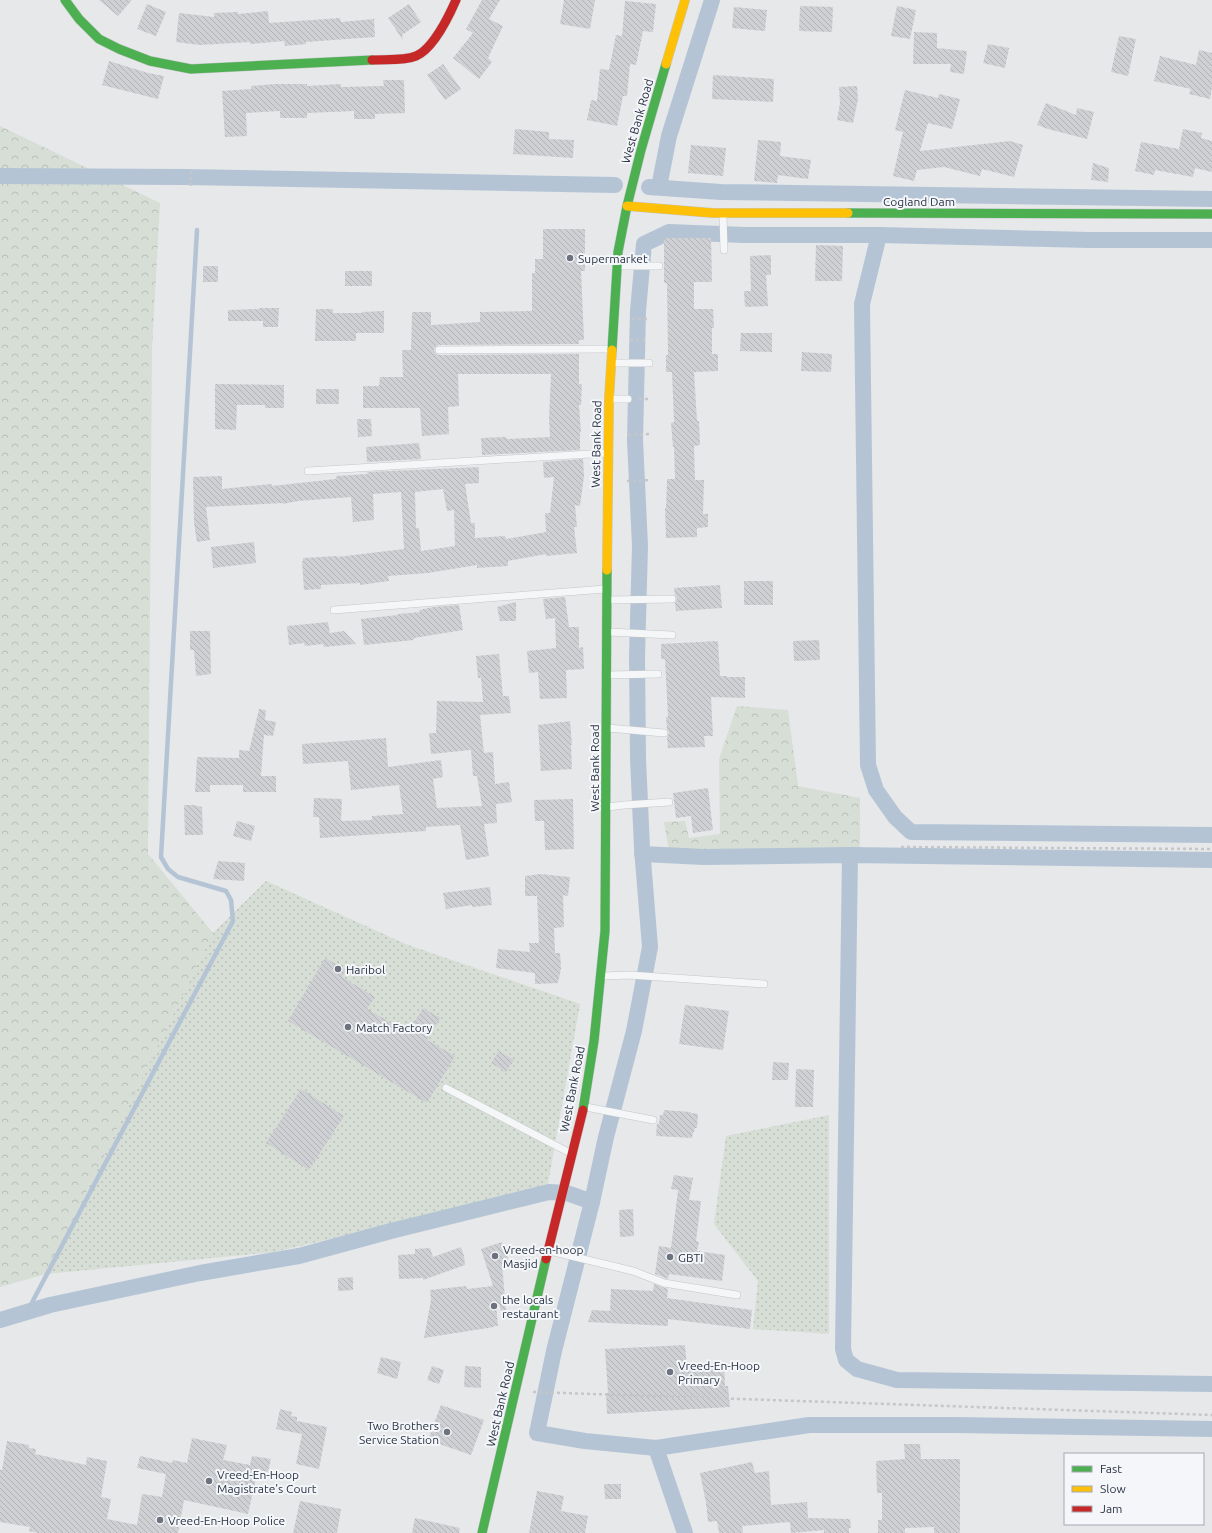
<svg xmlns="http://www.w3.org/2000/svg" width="1212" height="1533" font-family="Ubuntu,sans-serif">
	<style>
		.green { fill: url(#green-dots) }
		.forest { fill: url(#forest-crowns) }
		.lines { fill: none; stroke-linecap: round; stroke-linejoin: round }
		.stream { stroke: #b4c4d5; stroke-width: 4.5 }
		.canal { stroke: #b4c4d5; stroke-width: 16 }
		.building { fill: url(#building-back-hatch); fill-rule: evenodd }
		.lane-casing { stroke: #c4c6c8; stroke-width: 8 }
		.fast-casing { stroke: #c4c6c8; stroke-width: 10 }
		.slow-casing { stroke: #c4c6c8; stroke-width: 10 }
		.jam-casing { stroke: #c4c6c8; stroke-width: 10 }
		.path { stroke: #c5c6ca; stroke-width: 2.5; stroke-dasharray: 3 3; stroke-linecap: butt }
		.lane { stroke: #f5f6f7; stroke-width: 7 }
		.fast { stroke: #4caf50; stroke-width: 9 }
		.slow { stroke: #ffc107; stroke-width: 9 }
		.jam { stroke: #c62828; stroke-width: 9 }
		.poi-dot { fill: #6c737f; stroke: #f4f6f9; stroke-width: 1.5 }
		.labels { text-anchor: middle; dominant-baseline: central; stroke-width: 4; stroke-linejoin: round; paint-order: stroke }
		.street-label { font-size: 12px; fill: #2b3445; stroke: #f4f6f9 }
		.poi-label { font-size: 12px; fill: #2b3445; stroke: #f4f6f9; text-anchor: start }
	</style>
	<defs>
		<pattern id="green-dots" width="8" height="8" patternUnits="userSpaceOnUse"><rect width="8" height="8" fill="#d6ded6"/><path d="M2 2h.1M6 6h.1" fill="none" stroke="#b8bfb9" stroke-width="1.8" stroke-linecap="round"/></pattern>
		<pattern id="forest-crowns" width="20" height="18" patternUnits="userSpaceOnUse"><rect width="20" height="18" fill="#d6ded6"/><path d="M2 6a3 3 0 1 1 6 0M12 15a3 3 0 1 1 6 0" fill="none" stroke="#b8bfb9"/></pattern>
		<pattern id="building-back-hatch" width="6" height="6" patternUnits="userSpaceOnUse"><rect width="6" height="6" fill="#ced0d3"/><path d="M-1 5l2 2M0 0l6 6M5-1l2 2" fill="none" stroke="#b1b3b6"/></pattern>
	</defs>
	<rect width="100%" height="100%" fill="#e6e8ea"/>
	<g class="green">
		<polygon points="266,881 408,945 580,1004 547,1189 274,1252 46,1274 213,933"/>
		<polygon points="829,1115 829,1334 753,1329 758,1281 714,1224 726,1136"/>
	</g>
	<g class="forest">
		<polygon points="0,126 160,203 152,348 148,854 213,933 46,1274 0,1287"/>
		<polygon points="737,706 788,710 798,786 860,798 860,856 669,851 664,822 685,821 689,838 720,834 719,759"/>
	</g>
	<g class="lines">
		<polyline class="stream" points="27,1312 233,921 231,900 226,891 178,877 168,869 161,857 197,230"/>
		<g class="canal">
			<polyline points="0,176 184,177 615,185"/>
			<polyline points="649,187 721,192 1212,199"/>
			<polyline points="659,187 669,136 712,0"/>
			<polyline points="879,235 862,304 868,765 876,790 895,817 911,832 1212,835"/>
			<polyline points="1212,240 1089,240 879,235 745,235 669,232 644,244 638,311 635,440 640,546 637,657 638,758 642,848 650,947 634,1031 606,1137 592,1202 554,1351 537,1433 585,1441 656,1448 809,1425 955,1425 1212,1429"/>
			<polyline points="642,854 704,857 850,855 1212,860"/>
			<polyline points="850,855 843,1349 846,1360 857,1369 897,1380 1212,1384"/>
			<polyline points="0,1320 50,1305 200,1273 299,1256 391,1231 549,1192 567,1193 592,1202"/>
			<polyline points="656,1448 685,1533"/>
		</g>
	</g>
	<g class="building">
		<polygon points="99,0 132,0 118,16"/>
		<polygon points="482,0 500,0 489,19 503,26 488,58 492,62 479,79 453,58 473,33 466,29"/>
		<polygon points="564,0 595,0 590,29 560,24"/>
		<polygon points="625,1 656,4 653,32 643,31 636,65 630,64 627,96 623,96 617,126 587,120 591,100 597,101 600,69 609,70 616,35 622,36"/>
		<polygon points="147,4 166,12 156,36 137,29"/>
		<polygon points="409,4 421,22 402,35 403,40 388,18"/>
		<polygon points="800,6 833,7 832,32 799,31"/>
		<polygon points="897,6 916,10 910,39 891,36"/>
		<polygon points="734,7 767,10 765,31 732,28"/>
		<polygon points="268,11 269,23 340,18 341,22 374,19 375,37 306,42 306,44 285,46 284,41 250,44 250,42 200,45 176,42 179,13 214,17 214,13 238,12 238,14"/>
		<polygon points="914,32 937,33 937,48 967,51 964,74 950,72 951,64 913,64"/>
		<polygon points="1119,36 1136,39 1128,76 1111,72"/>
		<polygon points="988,44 1009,48 1005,68 983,63"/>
		<polygon points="1199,50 1212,53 1212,88 1210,99 1189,94 1191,89 1154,81 1160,56 1196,65"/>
		<polygon points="109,61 148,73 164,76 158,99 102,85"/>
		<polygon points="443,64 461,89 445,100 427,75"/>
		<polygon points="713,75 774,79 773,102 712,99"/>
		<polygon points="383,80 404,80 405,113 375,114 375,119 354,119 354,111 307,113 307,118 280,118 280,111 246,113 247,136 225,137 222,91 251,89 251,86 276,84 307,84 307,86 341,84 341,87 384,86"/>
		<polygon points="857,86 858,99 853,123 837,120 840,103 839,87"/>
		<polygon points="905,90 938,98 939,94 960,99 952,129 928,123 920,151 1010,141 1023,145 1014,177 982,169 980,176 944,167 917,170 914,181 893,176 903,132 895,130"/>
		<polygon points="1046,103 1076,115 1077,108 1094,112 1087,139 1048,129 1037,125"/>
		<polygon points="515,129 549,132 549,139 574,140 573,158 513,154"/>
		<polygon points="1183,129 1202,133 1201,138 1212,141 1212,172 1195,168 1193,177 1155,170 1154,175 1135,171 1141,142 1179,149"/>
		<polygon points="758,140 781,142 780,156 811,160 808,179 778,175 777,183 754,181"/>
		<polygon points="691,145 726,148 723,176 688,173"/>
		<polygon points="1093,163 1109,168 1108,182 1091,180"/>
		<polygon points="543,229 585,229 585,271 581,271 584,340 579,340 579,344 439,345 435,347 434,350 436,354 439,355 579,354 579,384 582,384 581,405 579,405 581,432 580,432 580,450 482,455 481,438 506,437 507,439 550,437 549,418 551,374 458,374 459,406 448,407 449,434 422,436 420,408 363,408 363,386 379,386 380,377 403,377 402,350 411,350 412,312 431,312 431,325 480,322 480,312 532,311 532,273 535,273 535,259 543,259"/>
		<polygon points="664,238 711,238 712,282 694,282 694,309 713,309 714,328 712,328 712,354 718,354 718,371 694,372 697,421 699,421 700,445 694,446 695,480 704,480 703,514 708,514 708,527 697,528 697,537 666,538 665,508 666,508 667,479 675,479 674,447 673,447 671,423 674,422 672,372 666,372 666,355 668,355 667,283 664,283"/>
		<polygon points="816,245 843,246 842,281 815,281"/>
		<polygon points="771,255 771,275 766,275 768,306 745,307 744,291 751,291 750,256"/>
		<rect x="203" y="266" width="15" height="16"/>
		<rect x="345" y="271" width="27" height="15"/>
		<polygon points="259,308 279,308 278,327 263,327 263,321 228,321 228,310 259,309"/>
		<polygon points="316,309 333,309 333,313 362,313 362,312 384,311 384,333 356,333 356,341 315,341"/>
		<polygon points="741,333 772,333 772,352 740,351"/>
		<polygon points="802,352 832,354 831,372 801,371"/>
		<polygon points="215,384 284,385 284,408 265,408 265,405 237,405 236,430 215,429"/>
		<rect x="316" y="389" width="23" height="15"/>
		<polygon points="357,419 371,419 372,436 358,437"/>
		<polygon points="419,443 421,459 367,462 366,447"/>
		<path d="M583 459 584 476 580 506 575 505 577 527H574L577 553 546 556V554L508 561V566L477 568V565L428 573 388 576 389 581 360 585V583L321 585V589L304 590 302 561H303V558L337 556V557L404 549 401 492 373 494 374 520 353 522 351 497 298 501 283 504V503L206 507 210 540 197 542 194 523 193 477 222 476V489L272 484V486L336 479V476L368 474 367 472 479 467V483L465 484 471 523H475V538L505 536 506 539 546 532 545 513H550L554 477 544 478 543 462ZM443 489 447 511 454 510 455 546 421 551 419 528H416L415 492Z"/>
		<polygon points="254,542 256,563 213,568 211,547"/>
		<rect x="744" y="581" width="29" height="24"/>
		<polygon points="720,585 722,608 676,611 675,603 677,599 675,595 674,588"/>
		<polygon points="565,597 569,627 579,627 579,648 583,647 584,669 566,670 567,698 540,699 538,672 529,673 527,651 556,648 555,618 546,619 543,599"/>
		<polygon points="516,602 516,621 500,621 497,607"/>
		<polygon points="459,605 463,630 414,638 414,640 364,645 361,619 398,615 398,614 420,612 419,610 434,607"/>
		<polygon points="328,622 330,633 344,631 356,644 324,647 323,644 305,646 304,643 289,645 287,626"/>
		<polygon points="190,631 210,631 211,674 196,676 194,650 190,650"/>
		<polygon points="819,640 820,660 794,661 793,641"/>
		<polygon points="718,641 720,676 727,676 727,677 745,677 745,698 711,697 713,736 704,736 705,747 668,748 667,737 669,733 667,729 666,717 668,717 665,659 661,659 661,644"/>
		<polygon points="499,654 503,696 509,696 511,713 480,715 484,753 493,752 495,784 509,782 512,802 496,804 497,823 484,824 489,856 466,860 460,825 426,827 426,831 320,838 319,817 313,817 314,798 342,799 341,821 372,820 372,816 403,814 399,785 351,790 348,761 303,764 302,744 386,738 388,767 441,760 443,777 433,779 437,808 482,806 477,776 473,776 471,750 431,754 429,733 436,733 437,701 483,702 481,678 478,678 476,656"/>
		<polygon points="259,709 266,710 265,720 276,722 273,736 264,735 261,776 276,776 276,792 243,792 243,785 210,785 210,792 195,792 197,757 239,758 239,750 249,751"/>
		<polygon points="570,721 572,745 571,745 572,769 541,771 538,725"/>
		<polygon points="708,788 713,830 693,833 691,816 676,818 673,793"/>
		<polygon points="573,799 574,849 545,850 544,821 535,821 534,800"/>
		<polygon points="184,805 193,805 202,807 203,835 185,835"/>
		<polygon points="237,821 255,826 251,841 233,836"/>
		<polygon points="218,861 245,863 244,881 213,879"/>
		<polygon points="540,874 570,877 568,896 563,895 564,927 554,928 555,953 560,953 561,968 558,983 535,984 535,973 496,968 498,949 530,952 529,943 539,943 537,896 525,896 525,876"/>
		<polygon points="490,887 492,905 472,907 472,905 446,909 443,893"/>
		<polygon points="325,958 346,970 342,977 375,997 367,1009 408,1033 423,1008 440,1018 427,1040 455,1056 427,1103 288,1021"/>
		<polygon points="685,1005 729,1011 723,1050 679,1044"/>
		<polygon points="499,1051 514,1060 506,1072 491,1063"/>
		<polygon points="773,1062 789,1063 788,1080 772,1080"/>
		<polygon points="796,1069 814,1070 813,1107 795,1107"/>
		<polygon points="301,1089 344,1116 309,1170 266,1143"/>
		<polygon points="664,1110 691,1112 691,1113 698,1114 697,1128 695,1128 694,1132 693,1132 692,1138 656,1136 657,1123 659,1124 660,1115 663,1115"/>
		<polygon points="674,1175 693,1178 689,1200 701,1201 696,1241 699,1242 697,1251 725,1255 722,1281 669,1274 668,1279 655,1274 659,1246 671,1248 678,1190 671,1189"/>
		<polygon points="633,1209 634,1236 620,1237 619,1210"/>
		<polygon points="502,1242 509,1262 502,1264 506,1310 501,1311 499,1304 496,1304 498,1326 494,1326 494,1327 424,1338 431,1300 430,1290 466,1286 467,1289 493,1286 481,1249"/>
		<polygon points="461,1247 464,1256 465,1265 423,1280 423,1278 399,1279 398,1255 415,1254 415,1249 430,1248 433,1257"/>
		<polygon points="353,1277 353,1290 338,1291 338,1278"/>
		<polygon points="654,1284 668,1289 667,1298 752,1310 750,1329 668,1319 668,1326 588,1322 592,1310 610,1311 611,1289 653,1291"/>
		<polygon points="685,1345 687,1366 724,1364 725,1386 728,1386 730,1407 607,1414 606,1393 608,1393 605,1349"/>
		<polygon points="381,1357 401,1362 397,1379 377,1373"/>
		<polygon points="432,1366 444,1370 439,1384 427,1380"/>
		<polygon points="465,1366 481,1367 481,1388 464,1387"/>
		<polygon points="441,1405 484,1420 471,1455 428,1440"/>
		<polygon points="280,1409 292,1412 291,1416 297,1417 297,1421 327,1427 319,1469 296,1464 302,1434 276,1429"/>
		<polygon points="192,1438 227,1445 223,1460 250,1465 252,1456 271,1459 268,1472 258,1470 248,1514 184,1500 178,1533 38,1533 29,1531 30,1527 0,1522 0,1470 2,1470 7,1441 29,1445 29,1448 36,1449 35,1454 86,1465 87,1457 107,1461 101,1497 111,1499 107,1519 137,1525 142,1494 162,1497 166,1474 137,1468 140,1456 172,1463 173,1460 187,1463"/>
		<polygon points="904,1444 920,1444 921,1459 960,1459 960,1533 934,1533 934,1527 905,1528 905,1533 878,1533 878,1520 882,1520 882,1493 877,1493 876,1461 905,1459"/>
		<polygon points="752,1462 755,1473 769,1471 771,1505 807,1502 808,1518 850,1519 851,1528 849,1528 849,1533 824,1533 824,1530 791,1533 790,1522 742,1526 743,1533 719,1533 717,1521 708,1522 706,1503 700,1473"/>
		<polygon points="604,1484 621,1484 621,1499 605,1499"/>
		<polygon points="537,1491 564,1496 561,1511 588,1516 585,1533 529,1533"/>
		<polygon points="300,1501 341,1509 337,1533 293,1533"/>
		<polygon points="415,1518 460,1528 459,1533 412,1533"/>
	</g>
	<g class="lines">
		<defs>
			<g id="lane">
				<polyline points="723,215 724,250"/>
				<polyline points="619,266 659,266"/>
				<polyline points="439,350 610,349"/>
				<polyline points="613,363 649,363"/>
				<polyline points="610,399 628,399"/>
				<polyline points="308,471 606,453"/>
				<polyline points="609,600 672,599"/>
				<polyline points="334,610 605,589"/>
				<polyline points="608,632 672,635"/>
				<polyline points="608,675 658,674"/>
				<polyline points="608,728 664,733"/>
				<polyline points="608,807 624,805 669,802"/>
				<polyline points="604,976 629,975 764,984"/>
				<polyline points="446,1088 570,1153"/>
				<polyline points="586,1107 653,1120"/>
				<polyline points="550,1251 633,1271 664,1283 737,1295"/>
			</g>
			<g id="fast">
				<polyline points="65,0 79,19 99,39 119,49 150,61 191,69 372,60"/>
				<polyline points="848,213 1212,214"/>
				<polyline points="612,350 618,252 627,206 641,150 666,64"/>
				<polyline points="583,1110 594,1041 605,931 607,570"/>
				<polyline points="482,1533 546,1259"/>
			</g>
			<g id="slow">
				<polyline points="666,64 685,0"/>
				<polyline points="627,206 713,213 848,213"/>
				<polyline points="607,570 609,399 612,350"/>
			</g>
			<g id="jam">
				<path d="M372 60C386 59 404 61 416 56 433 49 449 16 456 0"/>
				<polyline points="546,1259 583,1110"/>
			</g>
		</defs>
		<use href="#lane" class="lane-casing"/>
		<use href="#fast" class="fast-casing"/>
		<use href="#slow" class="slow-casing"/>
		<use href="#jam" class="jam-casing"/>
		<g class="path">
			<polyline points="191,171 191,187"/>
			<polyline points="632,319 647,319"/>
			<polyline points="630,340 647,340"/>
			<polyline points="639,399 649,399"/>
			<polyline points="628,435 649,434"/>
			<polyline points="627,481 651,480"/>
			<polyline points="901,847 1212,849"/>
			<polyline points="533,1392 1212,1415"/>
		</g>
		<use href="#lane" class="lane"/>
		<use href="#fast" class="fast"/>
		<use href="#slow" class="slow"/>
		<use href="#jam" class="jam"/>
	</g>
	<g class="poi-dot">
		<circle cx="570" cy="258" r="4"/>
		<circle cx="338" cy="969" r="4"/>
		<circle cx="348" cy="1027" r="4"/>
		<circle cx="495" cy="1256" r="4"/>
		<circle cx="670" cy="1257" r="4"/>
		<circle cx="494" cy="1306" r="4"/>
		<circle cx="670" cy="1372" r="4"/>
		<circle cx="447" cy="1432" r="4"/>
		<circle cx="209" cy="1481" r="4"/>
		<circle cx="160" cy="1520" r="4"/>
	</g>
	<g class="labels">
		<g class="street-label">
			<text transform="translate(637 121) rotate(-74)">West Bank Road</text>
			<text x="919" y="201">Cogland Dam</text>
			<text transform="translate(596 444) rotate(-89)">West Bank Road</text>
			<text transform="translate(594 768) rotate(-90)">West Bank Road</text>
			<text transform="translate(572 1089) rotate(-79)">West Bank Road</text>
			<text transform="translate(500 1404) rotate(-77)">West Bank Road</text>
		</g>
		<g class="poi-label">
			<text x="578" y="258">Supermarket</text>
			<text x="346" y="969">Haribol</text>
			<text x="356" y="1027">Match Factory</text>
			<text x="503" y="1249">Vreed-en-hoop<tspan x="503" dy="14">Masjid</tspan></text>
			<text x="678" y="1257">GBTI</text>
			<text x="502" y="1299">the locals<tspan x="502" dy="14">restaurant</tspan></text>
			<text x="678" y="1365">Vreed-En-Hoop<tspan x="678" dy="14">Primary</tspan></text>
			<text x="439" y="1425" text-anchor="end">Two Brothers<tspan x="439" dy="14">Service Station</tspan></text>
			<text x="217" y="1474">Vreed-En-Hoop<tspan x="217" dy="14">Magistrate's Court</tspan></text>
			<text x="168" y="1520">Vreed-En-Hoop Police</text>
		</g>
	</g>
	<rect x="1064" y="1453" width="140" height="72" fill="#f4f6f9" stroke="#a4a8b1"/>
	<rect x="1072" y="1466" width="20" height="6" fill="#4caf50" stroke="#a4a8b1"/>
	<text x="1100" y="1473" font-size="12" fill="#2b3445">Fast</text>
	<rect x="1072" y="1486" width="20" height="6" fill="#ffc107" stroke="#a4a8b1"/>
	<text x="1100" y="1493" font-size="12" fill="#2b3445">Slow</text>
	<rect x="1072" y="1506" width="20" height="6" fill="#c62828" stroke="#a4a8b1"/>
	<text x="1100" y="1513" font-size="12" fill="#2b3445">Jam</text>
</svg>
